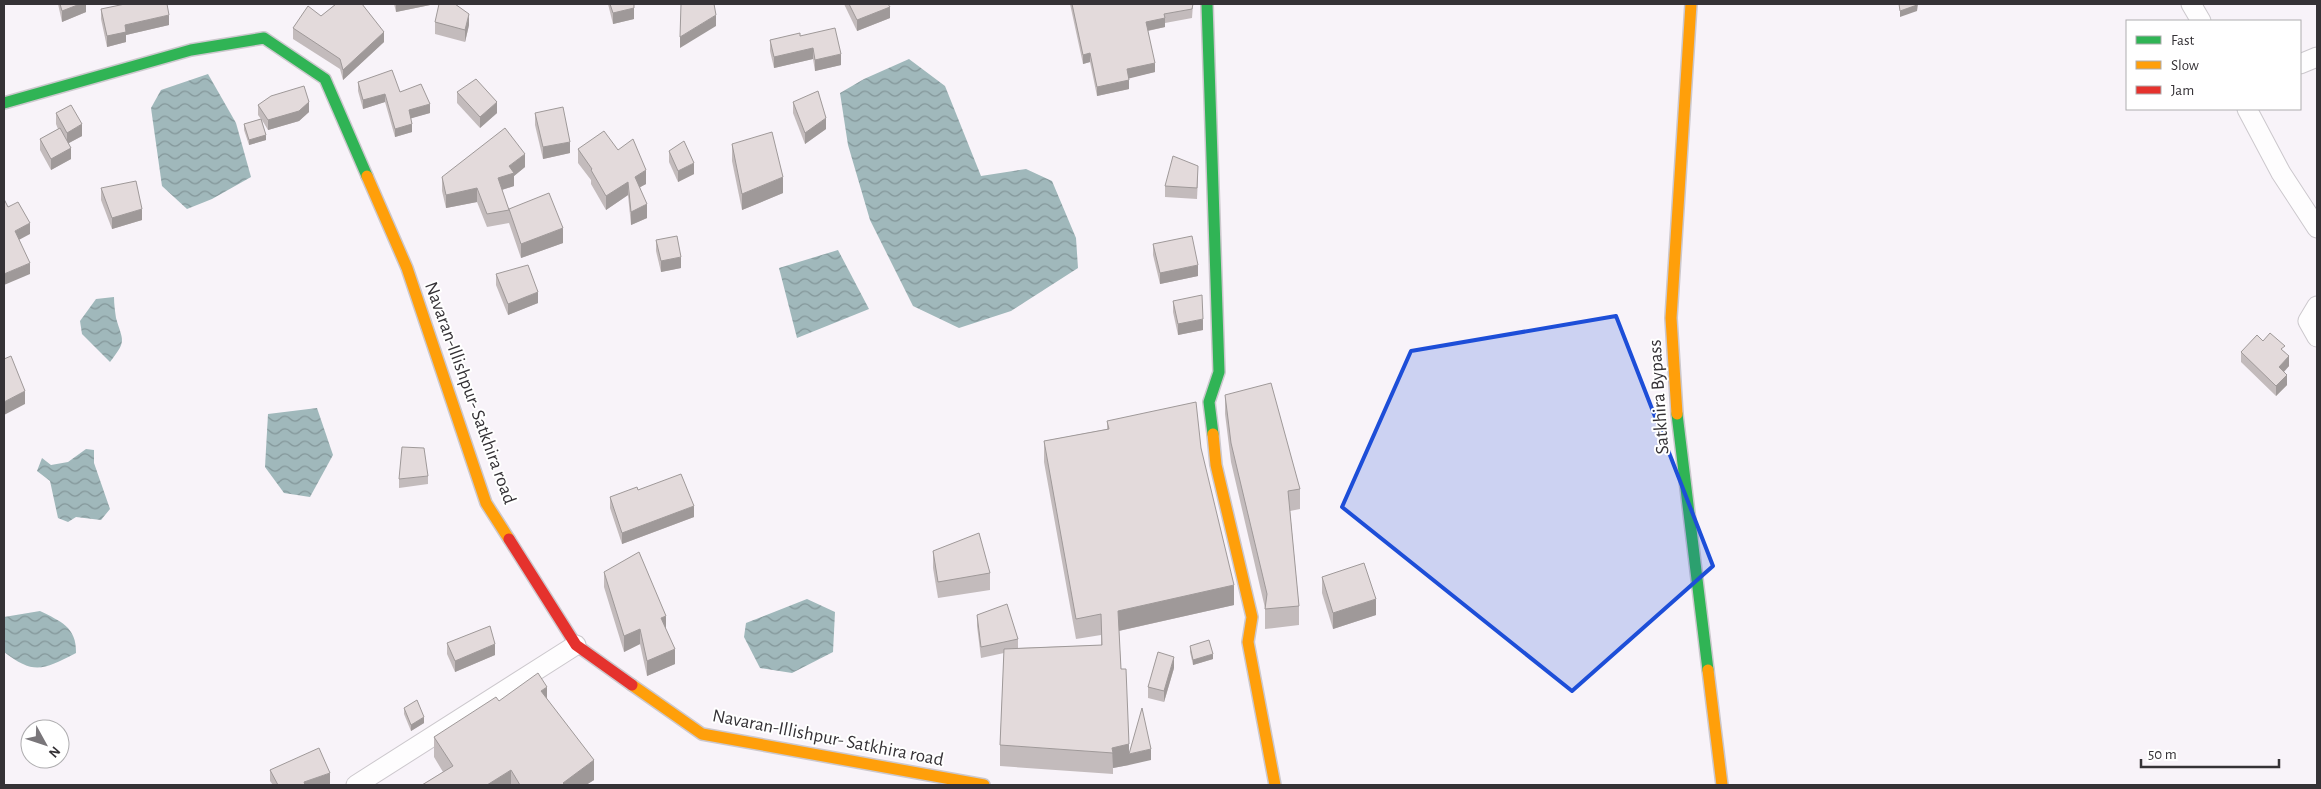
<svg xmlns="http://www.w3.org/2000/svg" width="2321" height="789" font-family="'Alegreya Sans',sans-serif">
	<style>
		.water { fill: url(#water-waves) }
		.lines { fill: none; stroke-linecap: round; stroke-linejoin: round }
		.street-casing { stroke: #ccc8cd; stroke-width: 21 }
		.fast-casing { stroke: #ccc8cd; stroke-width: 14 }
		.slow-casing { stroke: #ccc8cd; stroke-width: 14 }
		.jam-casing { stroke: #ccc8cd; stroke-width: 14 }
		.street { stroke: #fefdfe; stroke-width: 19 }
		.fast { stroke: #30b455; stroke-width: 11 }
		.slow { stroke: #ff9f0a; stroke-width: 11 }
		.jam { stroke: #e5322d; stroke-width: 11 }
		.wall { fill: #c3bbbc }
		.shaded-wall { fill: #9f9999 }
		.building { fill: #e3dadb; stroke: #9f9999 }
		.marked { fill: #1d4ed8; fill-opacity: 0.2; stroke: #1d4ed8; stroke-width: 4; stroke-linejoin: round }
		.labels { text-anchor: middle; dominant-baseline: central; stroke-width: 4; stroke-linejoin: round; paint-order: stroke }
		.street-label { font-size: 19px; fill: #353236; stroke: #fff }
	</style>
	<defs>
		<pattern id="water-waves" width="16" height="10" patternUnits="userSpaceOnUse" patternTransform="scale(1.25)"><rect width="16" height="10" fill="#a0b8bb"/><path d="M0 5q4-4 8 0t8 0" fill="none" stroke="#839699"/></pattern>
	</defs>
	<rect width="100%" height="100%" fill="#f8f3f9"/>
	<g class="water">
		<polygon points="909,59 945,86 981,176 1026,169 1052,181 1076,238 1078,268 1011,311 959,328 913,306 870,220 848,145 840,93 864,79"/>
		<polygon points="208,74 236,123 251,177 212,199 187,209 162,186 151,108 161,90"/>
		<polygon points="838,250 869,309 797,338 779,268"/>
		<path d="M114 297C114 304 115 311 116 318 123 342 127 340 110 362L82 334 80 321 96 299Z"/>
		<polygon points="317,408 333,455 310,497 284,493 265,467 268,414"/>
		<polygon points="86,449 94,450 94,463 110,509 101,520 76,517 68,522 58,518 50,481 37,471 42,458 51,465 68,462"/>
		<polygon points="807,599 835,612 833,652 792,673 760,668 744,637 746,623"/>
		<path d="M40 611C60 621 77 627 76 653 43 670 34 675 4 652V617Z"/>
	</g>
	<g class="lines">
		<defs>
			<g id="street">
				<polyline points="2191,4 2201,21"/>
				<polyline points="2300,64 2317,57"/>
				<polyline points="2247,109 2281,173 2317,228"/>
				<polyline points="2317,306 2308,321 2317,337"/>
				<polyline points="356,785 576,645"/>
			</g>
			<g id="fast">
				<polyline points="1207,4 1219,372 1209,402 1213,434"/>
				<polyline points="4,103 191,50 264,38 325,79 367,176"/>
				<polyline points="1677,414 1708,670"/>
			</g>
			<g id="slow">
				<polyline points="367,176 407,268 486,503 509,539"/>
				<polyline points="1677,414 1671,318 1691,4"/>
				<polyline points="1213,434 1216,465 1252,617 1248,642 1275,785"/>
				<polyline points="1708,670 1722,785"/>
				<polyline points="632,685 702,734 984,785"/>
			</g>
			<polyline id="jam" points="509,539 576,645 632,685"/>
		</defs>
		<use href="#street" class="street-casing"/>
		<use href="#fast" class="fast-casing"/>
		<use href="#slow" class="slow-casing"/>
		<use href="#jam" class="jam-casing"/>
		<use href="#street" class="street"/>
		<use href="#fast" class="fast"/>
		<use href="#slow" class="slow"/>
		<use href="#jam" class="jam"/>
	</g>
	<g class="wall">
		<polygon points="58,4 86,4 86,12 62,22"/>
		<polygon points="334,4 362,4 384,42 343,80 340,69 293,39 293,28 321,16 334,6"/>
		<polygon points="394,4 435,4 396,12"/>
		<polygon points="608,4 634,4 634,19 613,24"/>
		<polygon points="844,4 888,4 890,18 857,31"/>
		<polygon points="1070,4 1193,4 1192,18 1165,23 1165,27 1148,31 1155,72 1128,78 1129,89 1097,96 1090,62 1083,64"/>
		<polygon points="101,9 169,25 126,35 126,42 107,47 101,19"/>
		<polygon points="435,22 469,25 465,42 435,34"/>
		<polygon points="800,36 841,65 815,71 813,59 774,68 770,51 770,40"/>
		<polygon points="358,82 400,92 430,113 411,118 412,132 395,137 385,102 363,109 358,91"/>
		<polygon points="457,92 497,113 480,128 457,103"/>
		<polygon points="793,102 826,129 805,144 793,113"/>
		<polygon points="258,105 309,112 299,121 268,130 262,120 266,140 249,145 244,130 244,124 261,119 258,115"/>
		<polygon points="56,113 82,136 69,143 71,159 51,170 40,150 40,139 58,129 56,124"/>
		<polygon points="535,113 570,153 543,159 535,125"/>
		<polygon points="732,144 783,193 742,210 732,161"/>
		<polygon points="578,149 618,150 646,184 640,187 647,218 631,225 628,195 606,210 591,184 591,180 578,163"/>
		<polygon points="669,151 694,174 678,182 669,162"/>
		<polygon points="525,167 514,176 514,186 502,190 509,210 563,243 521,258 509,223 487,227 477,202 446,208 442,191 442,177"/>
		<polygon points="1198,177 1197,199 1165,197 1165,186"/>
		<polygon points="101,188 142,220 112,229 101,200"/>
		<polygon points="656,240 681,268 661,272 656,251"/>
		<polygon points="1153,244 1198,276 1160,284 1153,255"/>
		<polygon points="496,274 538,303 508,315 496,285"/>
		<polygon points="1173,301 1203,330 1178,335 1173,312"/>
		<polygon points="2263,341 2285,352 2289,366 2284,372 2287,385 2276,396 2241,362 2241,352"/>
		<polygon points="1225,395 1300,489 1300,509 1290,511 1299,606 1299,625 1265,629 1265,608 1231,462 1225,414"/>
		<polygon points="1107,421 1201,448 1234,605 1119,631 1121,669 1129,765 1113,768 1113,774 1000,766 1000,745 1004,653 981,658 977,626 977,615 1018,639 1018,648 1101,645 1101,635 1076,639 1044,462 1044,441 1107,429"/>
		<polygon points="428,476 428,484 399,488 399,479"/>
		<polygon points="638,490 694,517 622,544 610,508 610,497"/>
		<polygon points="933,551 990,573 990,590 938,598 933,568"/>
		<polygon points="604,572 675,664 647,676 640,644 624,652 604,587"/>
		<polygon points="1322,577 1376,615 1333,629 1322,593"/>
		<polygon points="447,643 495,655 455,672 447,654"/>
		<polygon points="1190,646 1213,659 1193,665 1190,652"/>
		<polygon points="1174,668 1164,702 1148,698 1148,687"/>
		<polygon points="547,699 594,780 586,785 422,785 443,772 434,757 434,737 499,701"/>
		<polygon points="404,708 424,723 411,731 404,714"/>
		<polygon points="270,770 330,784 327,785 273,785 270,781"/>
	</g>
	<g class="shaded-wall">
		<polygon points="80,4 86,4 86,12 62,22 62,11"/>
		<polygon points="396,4 435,4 396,12"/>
		<polygon points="1918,4 1917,11 1900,17 1900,11"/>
		<polygon points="890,7 890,18 857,31 857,20"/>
		<polygon points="634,8 634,19 613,24 613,13"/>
		<polygon points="469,14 469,25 465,42 465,30"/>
		<polygon points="169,15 169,25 126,35 126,42 107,47 107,36 125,25"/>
		<polygon points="716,15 716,26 680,48 680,37"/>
		<polygon points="1165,18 1165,27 1146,31 1146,22"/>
		<polygon points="384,32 384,42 343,80 343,70"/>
		<polygon points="813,48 813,59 774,68 774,57"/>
		<polygon points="1090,53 1090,62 1083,64 1083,55"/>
		<polygon points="841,54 841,65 815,71 815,60"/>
		<polygon points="1155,63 1155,72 1127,79 1127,69"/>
		<polygon points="1129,80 1129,89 1097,96 1097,87"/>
		<polygon points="385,94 385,102 363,109 363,100"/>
		<polygon points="309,102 309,112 299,121 268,130 268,120"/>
		<polygon points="497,102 497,113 480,128 480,117"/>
		<polygon points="430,104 430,113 409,119 409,110"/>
		<polygon points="826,118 826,129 805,144 805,133"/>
		<polygon points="82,124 82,136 67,144 67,133"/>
		<polygon points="412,124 412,132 395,137 395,129"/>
		<polygon points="266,135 266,140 249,145 249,140"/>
		<polygon points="570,142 570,153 543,159 543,147"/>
		<polygon points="71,148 71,159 51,170 51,159"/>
		<polygon points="525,154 525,167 514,176 514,186 498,191 498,178 509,166"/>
		<polygon points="694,163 694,174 678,182 678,171"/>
		<polygon points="646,170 646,184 635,190 635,177"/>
		<polygon points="783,177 783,193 742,210 742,194"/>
		<polygon points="628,182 628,195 606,210 606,196"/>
		<polygon points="477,188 477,202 446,208 446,195"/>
		<polygon points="647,204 647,218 631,225 631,212"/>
		<polygon points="142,209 142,220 112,229 112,218"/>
		<polygon points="30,223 30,234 15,242 15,231"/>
		<polygon points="563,228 563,243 521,258 521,244"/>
		<polygon points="681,257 681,268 661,272 661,261"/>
		<polygon points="30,263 30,274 4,285 4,274"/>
		<polygon points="1198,265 1198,276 1160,284 1160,273"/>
		<polygon points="538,292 538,303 508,315 508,304"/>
		<polygon points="1203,319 1203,330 1178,335 1178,324"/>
		<polygon points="2289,356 2289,366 2279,377 2279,367"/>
		<polygon points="2287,375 2287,385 2276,396 2276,386"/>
		<polygon points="25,391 25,404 4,415 4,402"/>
		<polygon points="694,506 694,517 622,544 622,533"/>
		<polygon points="1234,585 1234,605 1118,631 1118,611"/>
		<polygon points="1376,599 1376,615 1333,629 1333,613"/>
		<polygon points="666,616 666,631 661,618"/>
		<polygon points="640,629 640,644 624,652 624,636"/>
		<polygon points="495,644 495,655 455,672 455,661"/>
		<polygon points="675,649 675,664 647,676 647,661"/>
		<polygon points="1213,654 1213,659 1193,665 1193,660"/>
		<polygon points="1174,657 1174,668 1164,702 1164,691"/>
		<polygon points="547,687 547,707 541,691"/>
		<polygon points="424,717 424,723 411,731 411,725"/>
		<polygon points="1129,744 1129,765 1113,768 1112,748"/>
		<polygon points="1151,749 1151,760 1129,765 1129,754"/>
		<polygon points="594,760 594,780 586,785 563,785 563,783"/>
		<polygon points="511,770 511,785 487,785"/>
		<polygon points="330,773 330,784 327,785 304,785 304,782"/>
	</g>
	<g class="building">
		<polygon points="60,4 80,4 62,11"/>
		<polygon points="125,4 167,4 169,15 125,25 126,32 107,36 101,9"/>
		<polygon points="336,4 362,4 384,32 343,70 340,59 293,28 308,6 321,16"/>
		<polygon points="439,4 455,4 469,14 465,30 435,22"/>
		<polygon points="610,4 634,4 634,8 613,13"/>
		<polygon points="681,4 714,4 716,15 680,37"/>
		<polygon points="849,4 888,4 890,7 857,20"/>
		<polygon points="1072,4 1193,4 1192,9 1164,14 1165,18 1146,22 1155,63 1127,69 1129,80 1097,87 1090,53 1083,55"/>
		<polygon points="1899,4 1917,4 1917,5 1900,11"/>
		<polygon points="835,28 841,54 815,60 813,48 774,57 770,40 800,33 800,36"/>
		<polygon points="392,70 400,92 421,84 430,104 409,110 412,124 395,129 385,94 363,100 358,82"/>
		<polygon points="476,79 497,102 480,117 457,92"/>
		<polygon points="304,86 309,102 299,111 268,120 258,105 271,96"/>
		<polygon points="818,91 826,118 805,133 793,102"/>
		<polygon points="71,105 82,124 67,133 56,113"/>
		<polygon points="563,107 570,142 543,147 535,113"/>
		<polygon points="261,119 266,135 249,140 244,124"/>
		<polygon points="60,128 71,148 51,159 40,139"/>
		<polygon points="505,128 525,154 509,166 514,173 498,178 509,210 487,214 477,188 446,195 442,177"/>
		<polygon points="604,131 618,150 633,139 646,170 635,177 647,204 631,212 628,182 606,196 591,170 592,169 578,149"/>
		<polygon points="772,132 783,177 742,194 732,144"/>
		<polygon points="684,141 694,163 678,171 669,151"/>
		<polygon points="1173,156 1198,166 1197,188 1165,186"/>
		<polygon points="136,181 142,209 112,218 101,188"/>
		<polygon points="549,193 563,228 521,244 509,209"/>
		<polygon points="4,199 8,207 18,202 30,223 15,231 30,263 4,274"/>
		<polygon points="677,236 681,257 661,261 656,240"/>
		<polygon points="1192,236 1198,265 1160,273 1153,244"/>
		<polygon points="528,265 538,292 508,304 496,274"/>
		<polygon points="1202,295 1203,319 1178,324 1173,301"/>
		<polygon points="2270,333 2285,346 2281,349 2289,356 2279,367 2287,375 2276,386 2241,352 2257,335 2263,341"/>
		<polygon points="11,356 25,391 4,402 4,359"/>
		<polygon points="1271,383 1300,489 1288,491 1299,606 1265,609 1267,594 1231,443 1225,395"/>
		<polygon points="1196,402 1201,448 1234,585 1118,611 1121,669 1126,669 1129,744 1112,748 1113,753 1000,745 1004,649 1102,645 1101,614 1076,619 1044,441 1109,429 1107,421"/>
		<polygon points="402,447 424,448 428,476 399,479"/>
		<polygon points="681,474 694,506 622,533 610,497 637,487 638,490"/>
		<polygon points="979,533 990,573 938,582 933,551"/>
		<polygon points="639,552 666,616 661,618 675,649 647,661 640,629 624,636 604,572"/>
		<polygon points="1364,563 1376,599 1333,613 1322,577"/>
		<polygon points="1007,604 1018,639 981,647 977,615"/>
		<polygon points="490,626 495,644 455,661 447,643"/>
		<polygon points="1209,640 1213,654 1193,660 1190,646"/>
		<polygon points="1158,652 1174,657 1164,691 1148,687"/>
		<polygon points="538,673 547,687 541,691 594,760 563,783 565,785 520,785 511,770 487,785 422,785 453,766 434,737 496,697 499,701"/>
		<polygon points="417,700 424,717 411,725 404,708"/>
		<polygon points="1142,708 1151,749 1129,754"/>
		<polygon points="319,748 330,773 304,782 305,785 278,785 270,770"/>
	</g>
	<path class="marked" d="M1616 316 1713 566 1572 691 1342 507 1411 351Z"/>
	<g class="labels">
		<g class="street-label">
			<text transform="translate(470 393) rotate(70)">Navaran-Illishpur- Satkhira road</text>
			<text transform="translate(1659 397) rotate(-94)">Satkhira Bypass</text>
			<text transform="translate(828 738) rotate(11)">Navaran-Illishpur- Satkhira road</text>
		</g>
	</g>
	<rect width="2321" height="789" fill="none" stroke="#353236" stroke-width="10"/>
	<rect x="2126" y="20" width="175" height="90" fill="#ffffff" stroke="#aeadaf"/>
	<rect x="2136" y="36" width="25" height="8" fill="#30b455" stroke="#aeadaf"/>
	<text x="2171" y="45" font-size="15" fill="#353236">Fast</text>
	<rect x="2136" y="61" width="25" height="8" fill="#ff9f0a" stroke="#aeadaf"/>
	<text x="2171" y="70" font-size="15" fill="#353236">Slow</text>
	<rect x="2136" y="86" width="25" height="8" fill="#e5322d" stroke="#aeadaf"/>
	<text x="2171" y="95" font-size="15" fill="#353236">Jam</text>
	<g transform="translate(45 744) rotate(130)"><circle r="24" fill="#ffffff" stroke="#aeadaf"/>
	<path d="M0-4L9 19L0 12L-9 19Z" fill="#79767a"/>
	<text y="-8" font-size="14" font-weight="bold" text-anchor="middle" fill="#353236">N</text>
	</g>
	<path d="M2141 759v8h138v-8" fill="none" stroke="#353236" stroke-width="2.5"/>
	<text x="2148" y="759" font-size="15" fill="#353236" stroke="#ffffff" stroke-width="4" paint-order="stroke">50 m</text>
</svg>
